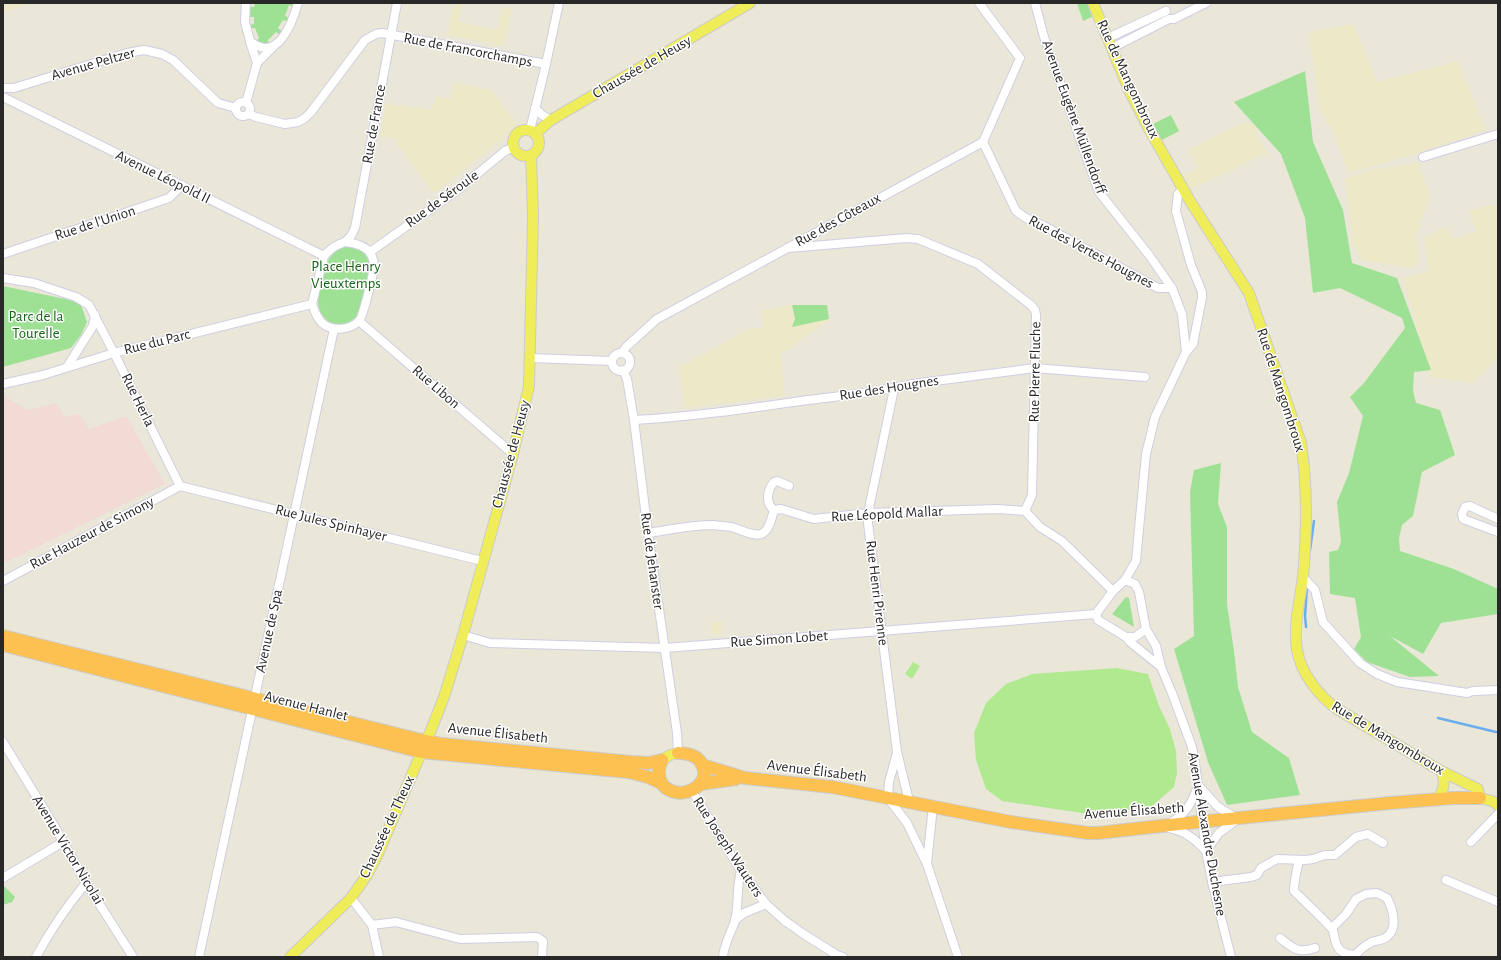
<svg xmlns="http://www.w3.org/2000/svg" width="1501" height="960" font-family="'Alegreya Sans',sans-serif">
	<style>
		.education { fill: #ece8c8 }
		.medical { fill: #f2dad5 }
		.green { fill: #9ee195 }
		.pitch { fill: #b0e990 }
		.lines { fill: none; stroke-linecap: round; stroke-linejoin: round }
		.stream { stroke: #6baeed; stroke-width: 2.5 }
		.minor-casing { stroke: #cfcee1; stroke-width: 10 }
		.major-casing { stroke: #cbcbcb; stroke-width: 12 }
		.highway-casing { stroke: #cbcbcb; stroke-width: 14 }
		.minor { stroke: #fff; stroke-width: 8 }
		.major { stroke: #efed59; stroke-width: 10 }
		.highway { stroke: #fdc151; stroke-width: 12 }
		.labels { text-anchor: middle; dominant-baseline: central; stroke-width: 3; stroke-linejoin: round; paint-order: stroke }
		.street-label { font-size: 15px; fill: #282828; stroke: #fff }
		.park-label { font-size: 15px; fill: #19631a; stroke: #fff }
	</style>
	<rect width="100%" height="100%" fill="#eae7d9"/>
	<g class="education">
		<polygon points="3,3 34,3 3,13"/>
		<polygon points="454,3 462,3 459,22 497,30 502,7 512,9 504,46 447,35"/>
		<polygon points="1353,24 1377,82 1458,61 1486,130 1413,155 1348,173 1334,134 1320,111 1309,32"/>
		<polygon points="454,83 491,90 518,126 439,190 432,192 393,138 380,136 386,103 430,110 437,96 450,99"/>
		<polygon points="1245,122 1252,123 1268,155 1257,157 1229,172 1190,189 1183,176 1197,167 1189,149"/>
		<polygon points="1418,163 1430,197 1416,235 1418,260 1415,269 1362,260 1353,245 1345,178 1376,169"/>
		<polygon points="1498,204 1498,358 1473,383 1430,377 1403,278 1429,272 1424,238 1447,226 1452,239 1476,232 1469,210"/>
		<polygon points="792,305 827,305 829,320 792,347 781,354 784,396 684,408 679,367 719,346 746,330 763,327 761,311"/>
		<polygon points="722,622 722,634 712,635 711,623"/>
	</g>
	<polygon class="medical" points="3,395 28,410 56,403 64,417 79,414 89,429 126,416 165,484 3,564"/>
	<g class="green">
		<polygon points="255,3 295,3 294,7 289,5 285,16 290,18 289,22 283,20 278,28 283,32 280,35 276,32 268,40 269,45 255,42 259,38 255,28 249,28 249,25 254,24 254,17 248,17 248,7 254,7"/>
		<polygon points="1077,3 1087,3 1092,17 1083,21"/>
		<polygon points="1305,71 1313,142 1343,210 1352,263 1397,278 1431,370 1414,372 1413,391 1416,403 1440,410 1455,455 1422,472 1413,516 1402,525 1399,538 1400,551 1454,569 1498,589 1498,614 1441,623 1423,654 1390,636 1439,676 1410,677 1367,662 1354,649 1361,637 1355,598 1330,594 1329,552 1338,550 1341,542 1337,502 1349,473 1363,416 1350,397 1364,383 1405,328 1402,318 1340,288 1313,293 1305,218 1281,154 1234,102"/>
		<polygon points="1171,115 1179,131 1162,140 1153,124"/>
		<path d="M346 246C354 247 363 249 367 257 368 259 370 264 370 266 370 272 361 309 358 314 352 324 337 328 328 321 321 315 318 309 318 300 323 278 322 254 346 246Z"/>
		<polygon points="3,286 70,300 81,305 87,322 81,335 71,348 3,367"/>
		<polygon points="792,305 827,305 829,319 792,327 795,319"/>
		<polygon points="1221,463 1218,504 1227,527 1227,604 1234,651 1238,687 1252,732 1289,758 1300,795 1227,805 1208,762 1174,649 1194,636 1190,492 1194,470"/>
		<polygon points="1126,597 1129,598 1134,627 1112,614"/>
		<polygon points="3,885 15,897 12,902 3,905"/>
	</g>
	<g class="pitch">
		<polygon points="913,662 920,666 912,679 905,674"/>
		<polygon points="1117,668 1148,674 1159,706 1170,729 1176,751 1177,773 1174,787 1152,806 1095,815 1002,801 986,789 976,760 974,733 986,703 1006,684 1032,674"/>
	</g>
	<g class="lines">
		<g class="stream">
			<polyline points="1310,550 1314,521"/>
			<polyline points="1306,627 1305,616 1307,586"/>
			<polyline points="1438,718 1496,732"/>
		</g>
		<defs>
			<g id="minor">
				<path d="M246 3 245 22 250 41C277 64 292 24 298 3"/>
				<polyline points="1035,3 1044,37 1099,192 1149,255 1172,288 1182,314 1186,352 1155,417 1146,454 1136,561 1125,580 1113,591 1096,614"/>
				<polyline points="1108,38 1166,11"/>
				<polyline points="1112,48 1169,19 1174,19 1206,3"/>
				<polyline points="257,63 273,47"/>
				<polyline points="3,88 14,88 127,53 144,50 162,54 173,60 218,103 236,108"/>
				<polyline points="3,97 324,256"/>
				<circle cx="243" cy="109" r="7"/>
				<polyline points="246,103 257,63 250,42"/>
				<polyline points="535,108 542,115 551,120"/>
				<polyline points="249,114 256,117 285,124 298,122 305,118 311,112 365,40 376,34 382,33 546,64"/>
				<polyline points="530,130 546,64 559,3"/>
				<polyline points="983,142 1016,211 1026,218 1044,226 1158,288 1172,288"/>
				<polyline points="1423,157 1498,134"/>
				<polyline points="1183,188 1178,194 1176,211 1191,265 1202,292 1202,298 1193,344 1186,352"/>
				<polyline points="345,242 351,236 355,228 397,3"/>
				<path d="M345 242C354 243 365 245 370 253 373 257 374 262 374 267 373 275 363 317 359 321 350 330 332 332 322 323 317 318 314 310 312 304L324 256C331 248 336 245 345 242Z"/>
				<polyline points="788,248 907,238 918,239 978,264 1032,306 1035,310 1036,315 1032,495 1025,511"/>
				<polyline points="370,252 459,189 505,151 514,147"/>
				<polyline points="3,254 169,198 182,185"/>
				<polyline points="3,278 34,283 76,297 89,305 114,353 180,486"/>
				<polyline points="359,321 513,454"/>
				<polyline points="622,353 626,347 657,319 983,142 1020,58 979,3"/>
				<circle cx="621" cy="362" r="9"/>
				<polyline points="530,358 612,361"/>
				<polyline points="67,367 93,326 95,315"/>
				<polyline points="623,370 627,379 634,420 648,533 677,733 678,753"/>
				<polyline points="3,384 43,375 114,353 312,304"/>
				<polyline points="894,389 868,513 868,523 897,752 909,801"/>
				<path d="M634 420C690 417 745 409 801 401 838 396 876 393 912 384L1035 368 1145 377"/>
				<polyline points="180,486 482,561"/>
				<path d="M774 510C765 503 767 490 774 482L777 481 789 486"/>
				<polyline points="1498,519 1470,506 1465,507 1462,514 1463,519 1498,532"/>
				<path d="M648 533C669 530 691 525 713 525 719 526 726 526 731 527 740 529 753 537 761 534 769 532 772 517 774 510L781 509 814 519 868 513 998 509 1025 511 1040 527 1062 541 1113 591"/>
				<polyline points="1303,577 1315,590 1323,622 1360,663 1377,674 1397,682 1467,693 1473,691 1498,690"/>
				<polyline points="3,581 180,486"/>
				<polyline points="1096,614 1098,620 1126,637 1135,637 1146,629 1139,592 1135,584 1125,580"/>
				<polyline points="1146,629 1156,646 1161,667 1172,693 1192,747 1195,763 1206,851 1213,886 1231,957"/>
				<polyline points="463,635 490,643 665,648 1096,614"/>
				<polyline points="1126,637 1130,642 1161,667"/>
				<polyline points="3,742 55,827 86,883 133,957"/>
				<polyline points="897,753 889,782 888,798 907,823 927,864 958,957"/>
				<polyline points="1199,786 1218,807 1238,819 1219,833 1206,851"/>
				<polyline points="692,791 741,871 766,904 785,921 805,935 837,955 843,957"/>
				<path d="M1170 823C1186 814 1192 803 1198 786"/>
				<path d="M1169 828C1185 831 1195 839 1206 851"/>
				<polyline points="1471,842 1498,814"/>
				<path d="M1299 860C1297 870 1294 880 1294 891 1307 904 1321 916 1333 930 1336 945 1336 954 1355 955 1359 951 1364 946 1370 943 1374 940 1380 941 1385 938 1399 930 1393 909 1387 898L1377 893 1366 894 1356 899 1346 914 1332 928"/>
				<polyline points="927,863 933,806"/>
				<polyline points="3,878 63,842"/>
				<polyline points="1446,880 1498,902"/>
				<polyline points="1212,882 1251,877 1257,875 1261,868 1277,859 1305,860 1313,859 1325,855 1335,855 1356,837 1368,834 1383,843"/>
				<polyline points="351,898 372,925 379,957"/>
				<polyline points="735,920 744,913 766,904"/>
				<polyline points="372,925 396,922 460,939 537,937 543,941 542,957"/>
				<path d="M1280 938C1293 948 1298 954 1315 948"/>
				<path d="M36 957C50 931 67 906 86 883"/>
				<polyline points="199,957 334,329"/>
				<path d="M723 957C724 944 731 933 735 921 739 905 736 888 741 871"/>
			</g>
			<g id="major">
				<path d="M1093 3 1129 90 1149 129 1190 201 1249 293 1301 443C1308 488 1307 531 1303 577 1300 600 1293 626 1297 650 1301 673 1318 695 1337 709L1441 771 1478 789 1480 798 1492 801 1498 805"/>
				<circle cx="526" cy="143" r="13"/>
				<polyline points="535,134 551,120 750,3"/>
				<polyline points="662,760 670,755 678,753"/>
				<path d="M1438 799C1444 789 1446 782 1441 771"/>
				<polyline points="290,957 351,898 367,875 378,854 431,730 444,697 463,635 513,454 529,386 533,217 531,155"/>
			</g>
			<g id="highway">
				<polyline points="3,636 425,741 441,744 631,762 649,763 662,760"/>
				<polyline points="3,645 421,752 628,772 648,777 661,783"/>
				<path d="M662 760C658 768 657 776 662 784 679 805 717 784 700 761 694 754 686 753 678 753"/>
				<polyline points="702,765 745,778 832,787 1011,822 1088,833 1098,833 1188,823 1390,803 1453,798 1480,798"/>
				<polyline points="700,784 736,779"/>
			</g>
		</defs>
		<use href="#minor" class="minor-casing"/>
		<use href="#major" class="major-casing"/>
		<use href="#highway" class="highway-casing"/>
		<use href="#minor" class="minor"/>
		<use href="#major" class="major"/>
		<use href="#highway" class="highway"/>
	</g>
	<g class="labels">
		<g class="street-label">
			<text transform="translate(468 50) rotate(11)">Rue de Francorchamps</text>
			<text transform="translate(93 64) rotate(-16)">Avenue Peltzer</text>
			<text transform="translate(642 67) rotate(-30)">Chaussée de Heusy</text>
			<text transform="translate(1128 79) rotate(65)">Rue de Mangombroux</text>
			<text transform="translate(1074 117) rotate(70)">Avenue Eugène Müllendorff</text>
			<text transform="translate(374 124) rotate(-80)">Rue de France</text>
			<text transform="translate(163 177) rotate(26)">Avenue Léopold II</text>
			<text transform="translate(442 199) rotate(-36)">Rue de Séroule</text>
			<text transform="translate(838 220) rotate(-29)">Rue des Côteaux</text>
			<text transform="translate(95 223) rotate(-18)">Rue de l'Union</text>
			<text transform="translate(1091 252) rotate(28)">Rue des Vertes Hougnes</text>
			<text transform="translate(157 342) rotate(-14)">Rue du Parc</text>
			<text transform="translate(1035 372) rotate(-89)">Rue Pierre Fluche</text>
			<text transform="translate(436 387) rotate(41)">Rue Libon</text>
			<text transform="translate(889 388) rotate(-9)">Rue des Hougnes</text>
			<text transform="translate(1281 390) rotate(72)">Rue de Mangombroux</text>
			<text transform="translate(138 400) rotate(64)">Rue Herla</text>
			<text transform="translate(511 454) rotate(-75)">Chaussée de Heusy</text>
			<text transform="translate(887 514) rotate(-3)">Rue Léopold Mallar</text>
			<text transform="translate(331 523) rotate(14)">Rue Jules Spinhayer</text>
			<text transform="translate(92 533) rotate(-28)">Rue Hauzeur de Simony</text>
			<text transform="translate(652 561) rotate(82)">Rue de Jehanster</text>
			<text transform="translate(877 593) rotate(83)">Rue Henri Pirenne</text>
			<text transform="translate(269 631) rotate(-78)">Avenue de Spa</text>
			<text transform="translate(779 639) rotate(-4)">Rue Simon Lobet</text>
			<text transform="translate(306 706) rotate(14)">Avenue Hanlet</text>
			<text transform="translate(498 733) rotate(6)">Avenue Élisabeth</text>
			<text transform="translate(1388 738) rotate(31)">Rue de Mangombroux</text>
			<text transform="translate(817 771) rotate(7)">Avenue Élisabeth</text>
			<text transform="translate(1134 811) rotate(-4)">Avenue Élisabeth</text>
			<text transform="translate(387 827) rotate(-65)">Chaussée de Theux</text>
			<text transform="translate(1207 834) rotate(80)">Avenue Alexandre Duchesne</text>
			<text transform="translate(728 847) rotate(57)">Rue Joseph Wauters</text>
			<text transform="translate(68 850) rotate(59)">Avenue Victor Nicolaï</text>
		</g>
		<g class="park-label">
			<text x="346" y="266">Place Henry<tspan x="346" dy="17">Vieuxtemps</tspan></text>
			<text x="36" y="316">Parc de la<tspan x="36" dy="17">Tourelle</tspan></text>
		</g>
	</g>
	<rect width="1501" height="960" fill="none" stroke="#282828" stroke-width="8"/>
</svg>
